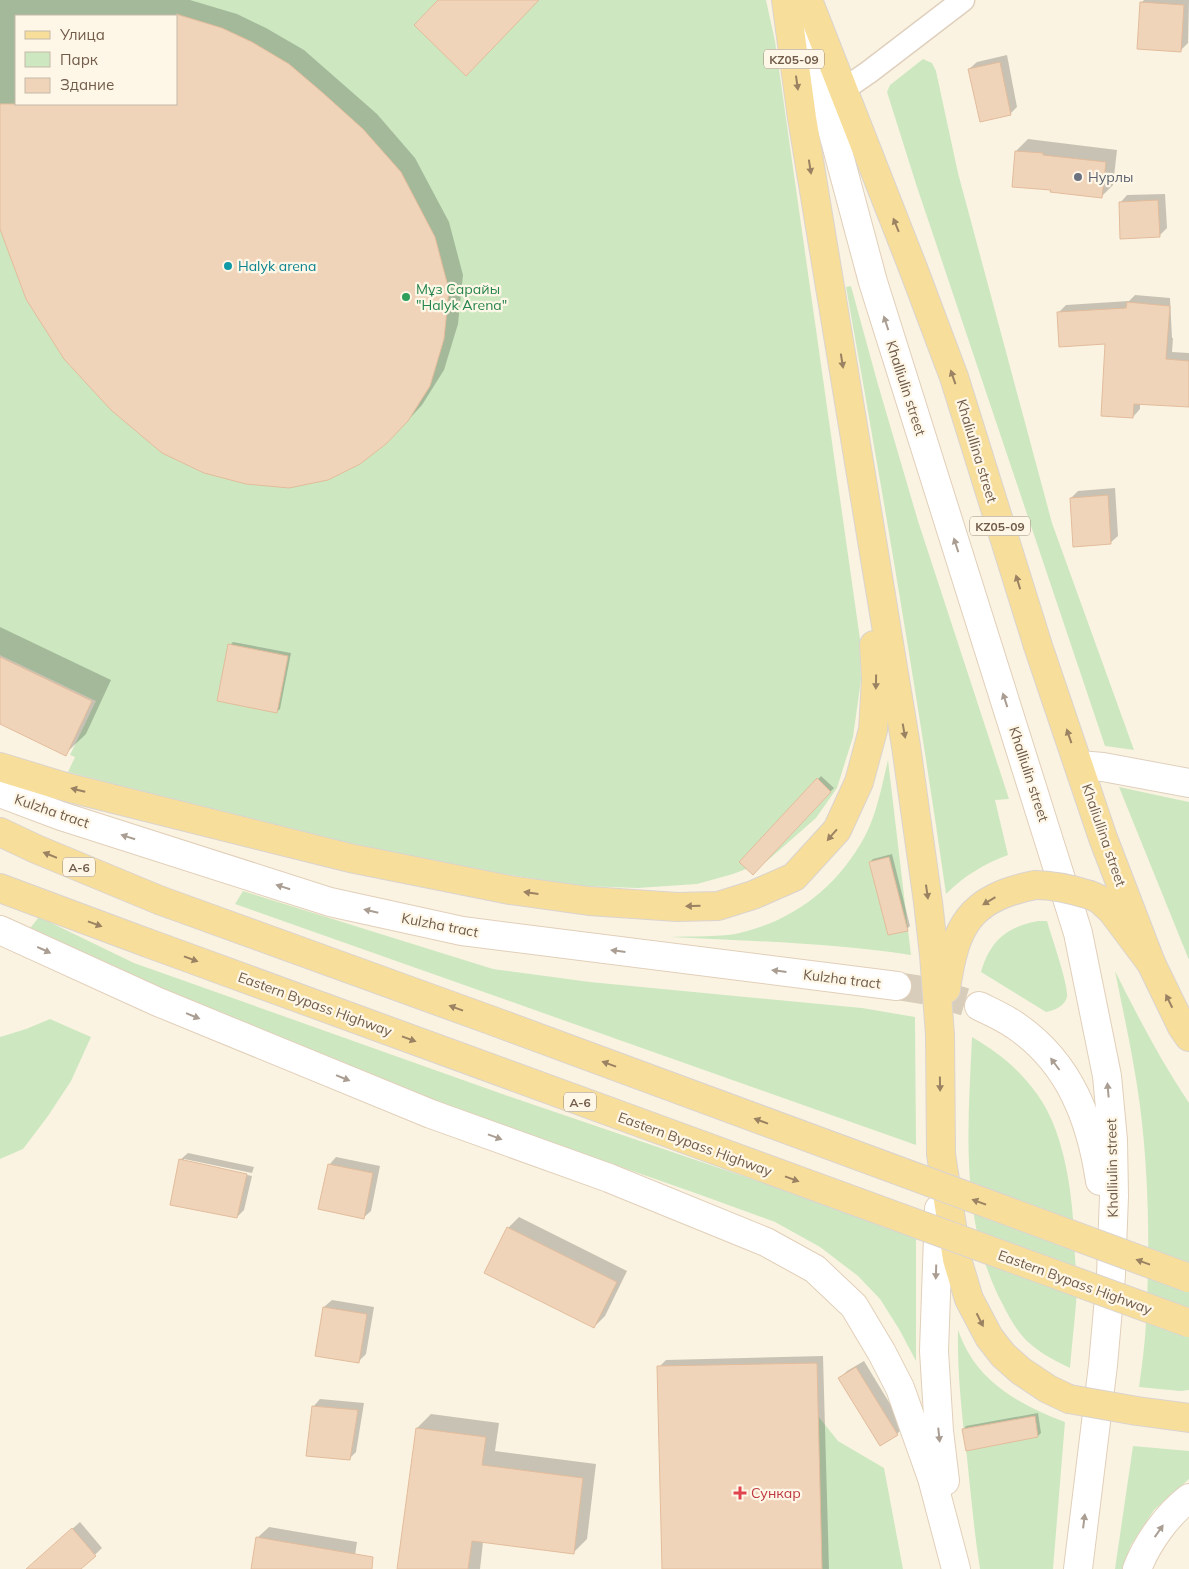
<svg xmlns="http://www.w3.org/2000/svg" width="1189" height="1569" font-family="Mulish,sans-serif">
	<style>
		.green { fill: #cde8c1; fill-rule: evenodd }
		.shadow { fill: #0003; fill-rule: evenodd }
		.building { fill: #f0d4ba; stroke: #e2bc9b }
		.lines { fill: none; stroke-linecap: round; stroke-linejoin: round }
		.secondary-tunnel { stroke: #d8cdbb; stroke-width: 28; stroke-dasharray: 28 14; stroke-linecap: butt }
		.minor-casing { stroke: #dfd0bd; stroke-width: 25 }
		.tertiary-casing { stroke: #dfd0bd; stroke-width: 30 }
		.secondary-casing { stroke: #e1cfb9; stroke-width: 30 }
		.primary-casing { stroke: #dad4d0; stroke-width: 30 }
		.minor { stroke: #fff; stroke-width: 22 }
		.tertiary { stroke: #fff; stroke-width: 28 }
		.secondary { stroke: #fff; stroke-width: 28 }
		.primary { stroke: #f8de9b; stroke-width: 28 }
		.primary-bridge-casing { stroke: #dad4d0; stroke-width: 30; stroke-linecap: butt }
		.primary-bridge { stroke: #f8de9b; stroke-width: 28 }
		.oneway { fill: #9a8262 }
		.oneway2 { fill: #aa9d92 }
		.worship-dot { fill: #6b7280; stroke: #fef7e7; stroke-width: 2 }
		.culture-dot { fill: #0f9aa8; stroke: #fef7e7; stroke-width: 2 }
		.leisure-dot { fill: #2e9e5b; stroke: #fef7e7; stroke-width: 2 }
		.health-dot { fill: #e0444e; stroke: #fef7e7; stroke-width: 2 }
		.labels { text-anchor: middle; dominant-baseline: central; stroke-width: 4.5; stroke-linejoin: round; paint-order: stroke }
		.shield { fill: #fef7e7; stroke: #9b8a78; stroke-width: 1 }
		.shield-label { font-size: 12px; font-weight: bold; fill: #715b49 }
		.worship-label { font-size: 14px; fill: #5b616d; stroke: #fef7e7; text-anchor: start }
		.culture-label { font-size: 14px; fill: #0d838f; stroke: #fef7e7; text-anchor: start }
		.leisure-label { font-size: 14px; fill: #27864d; stroke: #fef7e7; text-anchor: start }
		.street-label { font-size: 14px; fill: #715b49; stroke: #fef7e7 }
		.health-label { font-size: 14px; fill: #be3a42; stroke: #fef7e7; text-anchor: start }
	</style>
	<rect width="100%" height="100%" fill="#fbf3e1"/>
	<g class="green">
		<path d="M0 0H766L775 41 860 639 861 680 853 737 837 788 816 818 767 861 733 874 697 884 638 888 580 886 479 870 336 844 68 772 75 757 70 755 96 701 0 655ZM16 16H176V104H16Z"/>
		<polygon points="923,59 932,63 936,71 958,173 1052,523 1134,750 1105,746 916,184 887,92 890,85"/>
		<path d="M851 286 877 381 918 521 1009 799 995 800 1008 855C984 864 964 876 946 894 917 691 882 489 846 287Z"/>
		<path d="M888 760 911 955C831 943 751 941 670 937 690 936 717 937 735 934 792 922 837 888 865 836 877 813 882 785 888 760Z"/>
		<polygon points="1119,787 1189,802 1189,960"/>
		<polygon points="243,891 493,969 590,982 862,1008 915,1017 916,1145 235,904"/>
		<polygon points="39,917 134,963 511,1097 916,1235 916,1361 899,1329 880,1299 858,1276 820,1247 775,1222 698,1194 450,1107 237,1021 27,932"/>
		<path d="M1038 921H1047C1051 935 1069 986 1067 997 1064 1007 1055 1010 1046 1012L981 972C990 941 1006 927 1038 921Z"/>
		<path d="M1115 971C1138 1017 1161 1061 1189 1103V1390L1180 1391 1139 1387C1142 1365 1145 1344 1146 1322 1150 1251 1149 1177 1140 1106 1134 1060 1124 1016 1115 971Z"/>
		<polygon points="50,1019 91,1037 71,1081 48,1116 23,1149 0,1159 0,1037 26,1029"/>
		<path d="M972 1037C998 1052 1020 1070 1037 1094 1068 1136 1074 1208 1075 1258 1076 1270 1077 1281 1077 1292 1075 1318 1072 1343 1070 1368 1055 1361 1040 1353 1028 1342 1017 1332 1009 1317 1003 1305 959 1223 968 1125 972 1037Z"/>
		<path d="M958 1330C961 1338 964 1345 968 1352 988 1388 1028 1408 1065 1422L1053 1569H980C974 1532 971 1495 967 1458 962 1415 957 1373 958 1330Z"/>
		<polygon points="818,1416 838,1441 884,1468 903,1569 822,1569"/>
		<polygon points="1133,1446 1189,1451 1189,1479 1154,1510 1131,1545 1122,1569 1115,1569"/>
	</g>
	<g class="shadow">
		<path d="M0 0H190L237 14 266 28 304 50 377 114 415 158 449 222 463 275 458 324 444 370 422 405 401 428 0 224ZM16 16H176V104H16Z"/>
		<polygon points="1144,0 1189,0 1188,43 1180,51 1141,3"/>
		<polygon points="1007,55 1017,107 1010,114 969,69 977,62"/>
		<polygon points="1028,139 1117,150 1113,185 1101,197 1052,189 1016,151"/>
		<polygon points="1165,194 1167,228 1159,236 1120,203 1127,195"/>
		<polygon points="1135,295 1170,298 1172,338 1173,338 1172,352 1189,353 1189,406 1140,403 1140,409 1133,417 1106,342 1059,312 1066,305 1129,301"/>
		<polygon points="1115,488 1118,536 1110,543 1071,498 1078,491"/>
		<polygon points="0,627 111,680 86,734 65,754 0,723"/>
		<polygon points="233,642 291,653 280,709 276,712 230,645"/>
		<polygon points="821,776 834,788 753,873 741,862"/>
		<polygon points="892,854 910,926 907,929 870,862 873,859"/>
		<polygon points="188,1153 254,1167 252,1173 184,1159 184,1162 252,1176 244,1210 237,1217 180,1160"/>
		<polygon points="336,1157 380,1166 371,1211 363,1218 329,1165"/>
		<polygon points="519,1217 627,1271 605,1316 594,1327 508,1228"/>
		<polygon points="332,1300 374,1307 366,1354 359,1361 324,1307"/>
		<polygon points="823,1356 829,1569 663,1569 659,1367 666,1360"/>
		<polygon points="864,1361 904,1427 897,1434 840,1378 847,1371"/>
		<polygon points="320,1399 364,1403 356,1452 349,1459 313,1407"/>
		<polygon points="1038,1413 1041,1433 1038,1436 967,1449 963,1430 966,1426"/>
		<polygon points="431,1414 499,1423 495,1451 596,1464 587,1539 573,1553 483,1542 480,1569 399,1569 417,1428"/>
		<polygon points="80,1522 102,1548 80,1569 46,1569 45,1553"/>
		<polygon points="269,1527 357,1542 353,1569 252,1569 257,1538"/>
	</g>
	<g class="building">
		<polygon points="438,0 539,0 466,76 414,25"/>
		<polygon points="1140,2 1184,5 1181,52 1137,49"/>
		<polygon points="176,14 222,28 252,42 289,64 323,93 363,129 401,172 435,237 449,290 444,339 430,386 408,421 386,444 360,464 328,480 289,488 246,484 204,473 162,453 111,410 64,359 26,299 0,229 0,104 176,104"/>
		<polygon points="1000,62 1011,115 980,122 968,69"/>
		<polygon points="1015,151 1043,153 1043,155 1106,162 1102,198 1050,192 1051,190 1012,187"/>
		<polygon points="1158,200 1160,237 1120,239 1119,202"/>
		<polygon points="1127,302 1170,306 1166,359 1189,361 1189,407 1134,404 1133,418 1101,416 1105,344 1059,347 1057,312 1126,308"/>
		<polygon points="1108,495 1111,544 1073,547 1070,498"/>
		<polygon points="228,644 288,656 277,713 217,701"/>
		<polygon points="0,657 92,701 66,756 0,724"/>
		<polygon points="817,778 831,792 753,875 739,862"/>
		<polygon points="889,857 908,931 888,935 869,862"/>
		<polygon points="179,1159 247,1174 237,1218 170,1205"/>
		<polygon points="328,1164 373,1173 364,1219 318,1209"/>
		<polygon points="507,1227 617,1282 594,1328 484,1273"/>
		<polygon points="323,1307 367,1314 359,1363 315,1356"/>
		<polygon points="817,1363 822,1569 662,1569 657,1366"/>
		<polygon points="856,1367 898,1435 880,1446 838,1378"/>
		<polygon points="312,1406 358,1410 350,1460 306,1456"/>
		<polygon points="1035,1416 1038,1437 966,1451 962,1429"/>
		<polygon points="416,1428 486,1437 482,1465 583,1478 574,1554 472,1541 468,1569 397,1569"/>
		<polygon points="72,1528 96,1556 81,1569 26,1569"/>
		<polygon points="256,1537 373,1557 372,1569 251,1569"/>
	</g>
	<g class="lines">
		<polyline class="secondary-tunnel" points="897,986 929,991 979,1006"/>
		<defs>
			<polyline id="minor" points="843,90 869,72 963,0"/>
			<polyline id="tertiary" points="1079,765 1103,767 1189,783"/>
			<g id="secondary">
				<polyline points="798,2 873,282 1078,933 1107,1076 1113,1140 1114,1196 1111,1275 1103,1365 1078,1569"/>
				<polyline points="0,793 61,816 330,902 462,931 897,986"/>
				<polyline points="0,930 158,1002 431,1114 609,1178 766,1242 815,1269 854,1306 882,1353 900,1388 932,1478 956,1569"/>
				<path d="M979 1006C991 1012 1005 1018 1016 1026 1070 1063 1091 1120 1100 1181"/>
				<polyline points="939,1209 934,1351 939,1431 945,1481"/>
				<path d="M1137 1569C1147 1543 1167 1515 1189 1498"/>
			</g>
			<g id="primary">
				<polyline points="786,0 802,118 906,746 928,902 934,955 940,1035 941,1154 957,1259 969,1299 989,1337 1003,1355 1021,1371 1048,1389 1069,1399"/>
				<polyline points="808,0 913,268 954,377 1038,646 1103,838 1151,963"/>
				<polyline points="0,767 62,786 350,858 510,890 589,901 677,907 718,906 753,895 794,877 837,830 859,782 873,730 876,679 874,645"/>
				<polyline points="0,832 36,849 159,900"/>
				<polyline points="0,888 145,942"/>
				<polyline points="1090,895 1099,899 1112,911 1151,963 1182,1027 1189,1037"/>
				<path d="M946 989C955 926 969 898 1035 885"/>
				<polyline points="1137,1411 1189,1418"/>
			</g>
		</defs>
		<use href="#minor" class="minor-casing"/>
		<use href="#tertiary" class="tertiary-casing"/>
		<use href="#secondary" class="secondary-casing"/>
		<use href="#primary" class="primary-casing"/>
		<use href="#minor" class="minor"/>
		<use href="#tertiary" class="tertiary"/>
		<use href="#secondary" class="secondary"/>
		<use href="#primary" class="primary"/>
		<defs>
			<g id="primary-bridge">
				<path d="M1035 885C1054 885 1071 889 1090 895"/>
				<polyline points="159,900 493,1021 1189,1278"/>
				<polyline points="145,942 1189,1323"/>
				<polyline points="1069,1399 1137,1411"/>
			</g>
		</defs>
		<use href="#primary-bridge" class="primary-bridge-casing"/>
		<use href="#primary-bridge" class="primary-bridge"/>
	</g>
	<defs><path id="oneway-solid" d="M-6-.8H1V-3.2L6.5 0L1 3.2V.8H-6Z" transform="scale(1.25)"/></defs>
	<g class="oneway">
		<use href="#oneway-solid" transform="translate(797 83) rotate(82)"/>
		<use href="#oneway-solid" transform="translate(810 167) rotate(81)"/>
		<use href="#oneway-solid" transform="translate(896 225) rotate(-112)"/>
		<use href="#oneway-solid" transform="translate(842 361) rotate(81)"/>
		<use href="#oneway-solid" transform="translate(953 377) rotate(-109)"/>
		<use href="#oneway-solid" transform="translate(1018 582) rotate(-107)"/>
		<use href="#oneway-solid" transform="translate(876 682) rotate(91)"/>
		<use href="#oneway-solid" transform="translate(904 731) rotate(80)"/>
		<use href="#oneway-solid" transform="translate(1069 736) rotate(-109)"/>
		<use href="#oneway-solid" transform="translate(78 790) rotate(-166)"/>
		<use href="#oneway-solid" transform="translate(832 835) rotate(131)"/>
		<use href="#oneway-solid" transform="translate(50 855) rotate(-158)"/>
		<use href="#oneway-solid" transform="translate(927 892) rotate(82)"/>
		<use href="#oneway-solid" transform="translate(531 893) rotate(-172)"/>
		<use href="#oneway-solid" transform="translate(989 901) rotate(149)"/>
		<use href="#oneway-solid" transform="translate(693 906) rotate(178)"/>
		<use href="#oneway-solid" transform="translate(95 924) rotate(20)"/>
		<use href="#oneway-solid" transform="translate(191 959) rotate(20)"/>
		<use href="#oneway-solid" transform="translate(1169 1001) rotate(-116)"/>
		<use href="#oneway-solid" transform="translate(456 1008) rotate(-160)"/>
		<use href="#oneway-solid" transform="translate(409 1039) rotate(20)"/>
		<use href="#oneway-solid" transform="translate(609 1064) rotate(-160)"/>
		<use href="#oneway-solid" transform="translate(940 1084) rotate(89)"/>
		<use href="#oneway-solid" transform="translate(761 1121) rotate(-160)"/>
		<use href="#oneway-solid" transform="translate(792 1179) rotate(20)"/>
		<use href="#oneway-solid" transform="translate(979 1202) rotate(-160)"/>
		<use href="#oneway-solid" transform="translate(1143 1262) rotate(-160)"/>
		<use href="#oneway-solid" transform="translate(980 1320) rotate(63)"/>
	</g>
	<g class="oneway2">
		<use href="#oneway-solid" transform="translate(886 323) rotate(-108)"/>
		<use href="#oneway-solid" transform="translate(956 545) rotate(-108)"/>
		<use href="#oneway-solid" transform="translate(1005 700) rotate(-108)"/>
		<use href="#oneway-solid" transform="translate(128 837) rotate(-162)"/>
		<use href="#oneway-solid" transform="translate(283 887) rotate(-162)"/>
		<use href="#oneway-solid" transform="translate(371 911) rotate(-167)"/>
		<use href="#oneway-solid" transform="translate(44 950) rotate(25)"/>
		<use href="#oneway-solid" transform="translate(618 951) rotate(-173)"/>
		<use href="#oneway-solid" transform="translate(779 971) rotate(-173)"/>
		<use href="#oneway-solid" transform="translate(193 1016) rotate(22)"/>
		<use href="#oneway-solid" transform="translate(1055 1064) rotate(-127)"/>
		<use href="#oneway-solid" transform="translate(343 1078) rotate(22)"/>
		<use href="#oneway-solid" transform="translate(1108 1090) rotate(-95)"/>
		<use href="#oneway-solid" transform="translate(495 1137) rotate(20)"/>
		<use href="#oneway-solid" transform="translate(936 1272) rotate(92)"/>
		<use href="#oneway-solid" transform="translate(939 1435) rotate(84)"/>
		<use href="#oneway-solid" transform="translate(1084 1521) rotate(-83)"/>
		<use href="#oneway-solid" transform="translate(1159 1531) rotate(-55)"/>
	</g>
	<circle class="worship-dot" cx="1078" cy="177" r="5"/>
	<circle class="culture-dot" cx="228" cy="266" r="5"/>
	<circle class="leisure-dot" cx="406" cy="297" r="5"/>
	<path class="health-dot" d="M737.5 1485.5h5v5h5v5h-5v5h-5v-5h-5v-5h5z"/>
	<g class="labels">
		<g class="shield">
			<rect x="764" y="49.5" width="60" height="19" rx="4"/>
			<rect x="970" y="516.5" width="60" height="19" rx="4"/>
			<rect x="63" y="857.5" width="32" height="19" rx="4"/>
			<rect x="564" y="1092.5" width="32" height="19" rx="4"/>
		</g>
		<g class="shield-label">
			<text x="794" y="59">KZ05-09</text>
			<text x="1000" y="526">KZ05-09</text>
			<text x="79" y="867">A-6</text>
			<text x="580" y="1102">A-6</text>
		</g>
		<g class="worship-label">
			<text x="1088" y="177">Нурлы</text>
		</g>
		<g class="culture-label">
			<text x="238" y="266">Halyk arena</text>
		</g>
		<g class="leisure-label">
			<text x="416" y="289">Мұз Сарайы<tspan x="416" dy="16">"Halyk Arena"</tspan></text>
		</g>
		<g class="street-label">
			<text transform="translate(906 388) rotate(72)">Khalliulin street</text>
			<text transform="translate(977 451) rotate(73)">Khaliullina street</text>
			<text transform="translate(1029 774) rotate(72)">Khalliulin street</text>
			<text transform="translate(52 811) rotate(19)">Kulzha tract</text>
			<text transform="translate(1104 835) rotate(71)">Khaliullina street</text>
			<text transform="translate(440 925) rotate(11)">Kulzha tract</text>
			<text transform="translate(842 979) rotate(7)">Kulzha tract</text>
			<text transform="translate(315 1004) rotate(20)">Eastern Bypass Highway</text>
			<text transform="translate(695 1144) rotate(20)">Eastern Bypass Highway</text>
			<text transform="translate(1112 1168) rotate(-91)">Khalliulin street</text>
			<text transform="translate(1075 1282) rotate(20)">Eastern Bypass Highway</text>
		</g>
		<g class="health-label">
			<text x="751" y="1493">Сункар</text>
		</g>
	</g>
	<rect x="15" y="15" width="162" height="90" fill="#fef7e7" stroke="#c6b9a8"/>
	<rect x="25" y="31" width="25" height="8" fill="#f8de9b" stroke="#c6b9a8"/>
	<text x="60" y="40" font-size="15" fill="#715b49">Улица</text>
	<rect x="25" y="52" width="25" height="15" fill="#cde8c1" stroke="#c6b9a8"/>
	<text x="60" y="65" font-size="15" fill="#715b49">Парк</text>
	<rect x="25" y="78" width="25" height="15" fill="#f0d4ba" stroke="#c6b9a8"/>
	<text x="60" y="90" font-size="15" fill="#715b49">Здание</text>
</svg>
